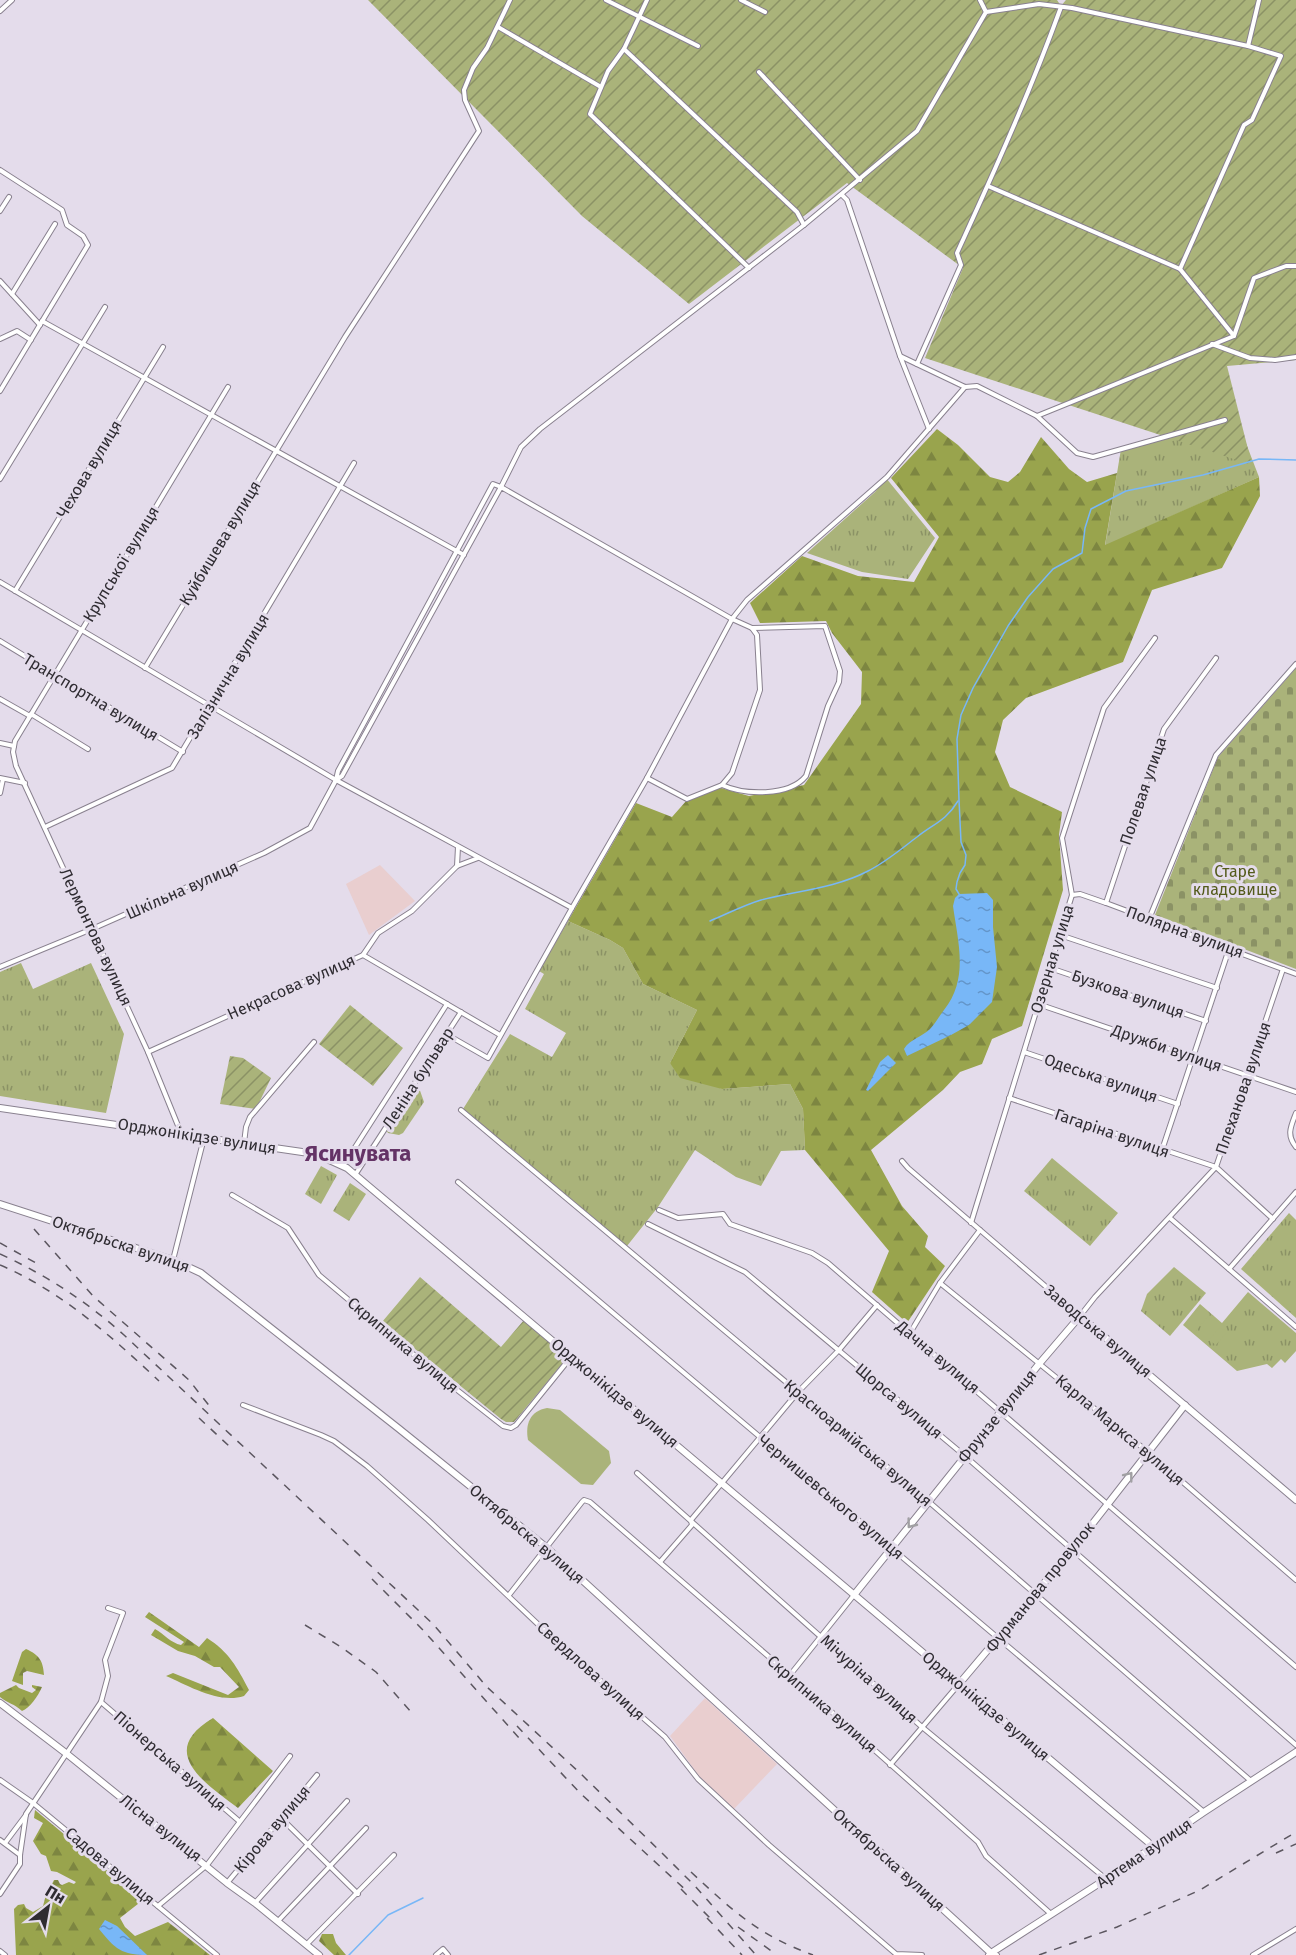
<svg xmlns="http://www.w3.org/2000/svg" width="1296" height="1955" font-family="'Fira Sans',sans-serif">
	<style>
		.commercial { fill: #e9cecf }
		.grass { fill: url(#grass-tufts) }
		.forest { fill: url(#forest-firs) }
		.cemetery { fill: url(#cemetery-stones) }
		.garden { fill: url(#garden-furrows) }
		.pitch { fill: #aab37a }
		.water { fill: url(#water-ripples) }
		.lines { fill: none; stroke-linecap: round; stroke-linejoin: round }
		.stream { stroke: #78b7f7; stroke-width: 1.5 }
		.street-casing { stroke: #89818f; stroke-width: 6 }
		.secondary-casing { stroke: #89818f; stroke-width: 8 }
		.street { stroke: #fff; stroke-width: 4 }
		.secondary { stroke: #fff; stroke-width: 6 }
		.rail { stroke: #5b565f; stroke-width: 1.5; stroke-dasharray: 8 8; stroke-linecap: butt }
		.oneway { stroke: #a1a0a3 }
		.labels { text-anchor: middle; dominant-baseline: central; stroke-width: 6; stroke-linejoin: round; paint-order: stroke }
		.street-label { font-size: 16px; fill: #2f2c32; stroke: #e4dceb }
		.park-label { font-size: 16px; fill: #545b1c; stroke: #e4dceb }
		.district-label { font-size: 22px; font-weight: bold; fill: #643366; stroke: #e4dceb }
	</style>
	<defs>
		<pattern id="grass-tufts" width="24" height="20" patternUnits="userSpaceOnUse" patternTransform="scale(1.5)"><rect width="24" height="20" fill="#aab37a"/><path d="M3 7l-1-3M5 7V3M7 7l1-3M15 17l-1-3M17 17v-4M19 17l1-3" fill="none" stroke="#8b9265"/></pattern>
		<pattern id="forest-firs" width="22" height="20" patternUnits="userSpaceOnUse" patternTransform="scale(1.5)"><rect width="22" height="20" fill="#99a44d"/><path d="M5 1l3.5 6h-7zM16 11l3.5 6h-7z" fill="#7d8641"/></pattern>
		<pattern id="cemetery-stones" width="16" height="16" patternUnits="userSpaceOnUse" patternTransform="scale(1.5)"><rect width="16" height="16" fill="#aab37a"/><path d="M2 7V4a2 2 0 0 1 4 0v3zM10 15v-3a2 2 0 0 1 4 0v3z" fill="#8b9265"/></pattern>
		<pattern id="garden-furrows" width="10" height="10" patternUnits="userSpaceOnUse" patternTransform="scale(1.5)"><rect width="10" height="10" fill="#aab37a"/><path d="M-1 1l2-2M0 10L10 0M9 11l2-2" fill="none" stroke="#8b9265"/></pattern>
		<pattern id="water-ripples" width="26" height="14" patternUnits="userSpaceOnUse" patternTransform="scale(1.5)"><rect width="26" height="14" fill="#78b7f7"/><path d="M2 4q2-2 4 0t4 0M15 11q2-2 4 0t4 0" fill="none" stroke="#6395c9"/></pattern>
	</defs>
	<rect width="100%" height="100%" fill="#e4dceb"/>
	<g class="commercial">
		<polygon points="380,865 415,901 369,935 346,884"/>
		<polygon points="705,1698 777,1764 734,1809 699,1776 670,1736"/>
	</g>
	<g class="grass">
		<polygon points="1237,420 1259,477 1105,546 1121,449"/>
		<polygon points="886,478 935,538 908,579 862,572 807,553 875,492"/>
		<polygon points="568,921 610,940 623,948 643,984 697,1010 670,1063 722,1089 790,1084 803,1109 805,1150 781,1151 761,1186 736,1177 695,1150 658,1207 627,1246 463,1109 510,1034 552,1057 566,1033 525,1009 544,974 539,971"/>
		<polygon points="21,963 33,989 91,963 124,1034 106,1113 0,1096 0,972"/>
		<polygon points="417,1082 424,1102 403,1133 399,1135 388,1133 386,1130"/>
		<polygon points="1052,1158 1118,1213 1090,1246 1024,1191"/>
		<polygon points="321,1166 337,1175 321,1204 305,1194"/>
		<polygon points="350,1183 366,1194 349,1221 333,1211"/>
		<polygon points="1289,1213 1296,1220 1296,1318 1241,1269"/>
		<polygon points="1174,1267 1206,1293 1170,1336 1141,1311 1147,1294"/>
		<polygon points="1248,1292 1296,1333 1296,1351 1285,1363 1281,1359 1272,1368 1267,1364 1237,1371 1183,1325 1200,1304 1222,1323"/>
	</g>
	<g class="forest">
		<polygon points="937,429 958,445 990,477 1008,482 1020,472 1041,437 1069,469 1087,482 1117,473 1105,545 1259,477 1260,496 1222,568 1152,590 1123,662 1026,698 1003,720 995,752 1010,787 1062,812 1059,835 1063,890 1022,1026 992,1039 982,1064 960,1072 943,1090 871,1150 902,1206 928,1236 925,1247 945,1266 907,1323 872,1292 889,1251 805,1150 803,1109 790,1084 722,1089 680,1078 670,1063 697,1010 643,984 623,948 610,940 568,921 636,803 672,817 687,800 721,788 749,796 804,785 861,704 862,672 832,633 826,621 760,623 750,603 802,556 858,576 914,582 939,537 891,478"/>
		<path d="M149 1612 199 1647 207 1638C229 1652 237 1667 249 1690L244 1696C219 1704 189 1686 166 1676L173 1673 228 1695 239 1687 220 1667H214L195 1656 178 1651 151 1635 155 1629C164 1634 171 1643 181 1645L184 1642 145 1617Z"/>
		<path d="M26 1649C39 1655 43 1660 44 1675L27 1671 23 1673V1685L12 1681 22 1652Z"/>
		<path d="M16 1685 19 1688 32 1693 36 1690 32 1687V1685L42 1687C38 1696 30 1708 22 1711 15 1704 7 1703 0 1697V1693Z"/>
		<path d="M213 1718 273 1771 238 1808C205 1783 156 1752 213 1718Z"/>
		<polygon points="35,1810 143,1900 120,1918 125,1927 135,1936 168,1922 210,1955 16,1955 14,1909 18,1905 24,1904 26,1908 33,1912 43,1906 47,1891 50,1888 54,1880 58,1880 60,1884 62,1885 69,1882 74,1884 76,1882 57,1872 51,1871 46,1856 41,1854 33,1841 43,1823 34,1818"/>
		<polygon points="322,1934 333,1934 336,1943 346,1955 334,1955 319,1941"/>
	</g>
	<polygon class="cemetery" points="1296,668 1296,969 1155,915 1218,757"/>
	<g class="garden">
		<polygon points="368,0 1057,0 1061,6 1066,0 1296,0 1296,360 1227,366 1252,465 925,358 963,268 847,183 689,304 582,216"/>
		<polygon points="350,1005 403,1048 373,1086 319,1044"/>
		<polygon points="230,1056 243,1058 271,1078 256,1109 220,1104"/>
		<polygon points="420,1277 501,1347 524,1320 568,1357 514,1422 506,1422 501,1419 382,1322"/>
	</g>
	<g class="pitch">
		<polygon points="1201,1306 1210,1314 1194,1333 1185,1325"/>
		<polygon points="1220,1327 1227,1332 1216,1345 1209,1340"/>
		<path d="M547 1408 560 1410 609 1451 611 1463 593 1485 581 1484 528 1440C525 1424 530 1411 547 1408Z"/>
	</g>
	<g class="water">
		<path d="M987 893 993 900V927L997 967 992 1002 969 1025 951 1035 907 1056 904 1049C910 1039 922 1037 930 1029 936 1023 939 1016 944 1010 969 979 958 942 953 906L955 898 959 894Z"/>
		<polygon points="888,1055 896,1063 868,1091 866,1090 880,1062"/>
		<path d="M105 1920 117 1926 147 1955C122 1955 115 1949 99 1929Z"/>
	</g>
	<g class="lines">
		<g class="stream">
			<polyline points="959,894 956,889 957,882 960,873 965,865 966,855 961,842 959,800 957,739 961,715 973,688 1008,626 1028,597 1053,569 1082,553 1085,528 1091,509 1126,491 1203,475 1259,459 1296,460"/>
			<path d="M710 921C727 914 744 905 761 900 796 891 836 888 868 871 886 862 901 849 917 837 933 824 946 821 958 801"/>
			<polyline points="349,1955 388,1915 423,1898"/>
		</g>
		<defs>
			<g id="street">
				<polyline points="606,0 698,46"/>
				<polyline points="647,0 624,49 608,71 590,114 749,268"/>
				<polyline points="741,0 765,12"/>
				<polyline points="980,0 986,12"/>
				<polyline points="0,11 12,0"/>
				<polyline points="498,27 601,87"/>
				<polyline points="1248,46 1259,0"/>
				<polyline points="624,49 797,212 804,225"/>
				<polyline points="759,72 860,180"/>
				<polyline points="0,170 62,210 67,225 83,236 88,245 0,391"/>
				<polyline points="988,186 1180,269 1234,336"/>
				<polyline points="842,195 847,200 900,356 929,429"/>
				<polyline points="0,211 9,197"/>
				<polyline points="0,281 40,325"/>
				<polyline points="12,294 55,224"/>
				<polyline points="42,321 464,555"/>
				<polyline points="0,339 17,331 31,340"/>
				<polyline points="1212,344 1250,358 1275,360 1296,357"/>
				<polyline points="900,356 965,387 977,386 1037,416 1077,453 1093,457 1225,420"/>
				<path d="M917 364 961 265 957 253C994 172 1031 90 1061 7"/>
				<polyline points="1037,416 1234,336 1254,278 1286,266 1296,266"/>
				<polyline points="0,479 105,307"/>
				<polyline points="0,582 336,780 572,908 647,778 732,619 747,600 887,477 965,387"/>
				<polyline points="15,591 163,347"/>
				<polyline points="0,641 183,752"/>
				<polyline points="145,668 345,337 479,131 465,100 464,90 473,68 487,48 510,0"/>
				<polyline points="0,699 30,716"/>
				<polyline points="31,714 88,749"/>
				<polyline points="0,743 14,746"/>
				<polyline points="0,778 25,783"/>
				<polyline points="336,780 338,771 493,484 501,487 521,447 540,429 804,225 917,131 986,12 1039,4 1072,8 1248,46 1281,56 1252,120 1244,125 1180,269"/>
				<path d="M722 785C744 795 789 797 806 776L828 706 839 682 840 671 825 626 752 628"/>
				<polyline points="0,793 3,779"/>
				<polyline points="45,827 172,768 354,463"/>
				<polyline points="457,866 478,858"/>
				<polyline points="1072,895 1080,894 1106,903 1296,974"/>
				<polyline points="1106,903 1164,729 1216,658"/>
				<polyline points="1149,919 1216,755 1296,664"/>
				<polyline points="1060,935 1217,988"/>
				<polyline points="363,955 500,1035"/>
				<polyline points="0,967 92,929 264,853 310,828 336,780 342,776 501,487 732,619 752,628 757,635 760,690 732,773 722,785 687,799 647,778"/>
				<polyline points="1050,968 1206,1021"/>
				<polyline points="1038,1004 1296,1092"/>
				<polyline points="446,1034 488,1058 572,908"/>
				<polyline points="148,1052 363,955 378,933 412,911 457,866 458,847"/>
				<polyline points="1024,1052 1178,1104"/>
				<polyline points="461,1110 928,1501 1251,1781"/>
				<path d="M1296 1113C1291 1126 1286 1135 1296 1147"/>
				<polyline points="181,1133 148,1052 16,766 13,752 15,741 228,387"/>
				<polyline points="244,1143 246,1127 250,1117 314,1042"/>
				<polyline points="1162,1150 1229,949"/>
				<polyline points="902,1161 908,1168 1080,1316 1095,1297 1216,1167 1009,1098"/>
				<polyline points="343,1166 447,1004"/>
				<polyline points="355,1175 461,1012"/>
				<polyline points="458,1182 1204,1812"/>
				<polyline points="232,1195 288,1228 319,1275 438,1375 503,1426 511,1428 516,1425 571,1357"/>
				<polyline points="659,1210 678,1218 723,1214 730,1224 812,1253 828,1263 1296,1667"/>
				<polyline points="1170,1218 1296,1327"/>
				<polyline points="1273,1219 1216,1167 1283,969"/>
				<polyline points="971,1223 1072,895 1062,838 1104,708 1155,638"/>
				<polyline points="648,1224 745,1272 965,1456 1296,1745"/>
				<polyline points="173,1260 204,1138"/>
				<polyline points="1229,1269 1296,1192"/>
				<polyline points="940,1283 1148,1452 1296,1580"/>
				<polyline points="910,1333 940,1283 980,1230"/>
				<polyline points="243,1405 321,1435 334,1441 367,1466 428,1520 562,1647 665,1737 698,1779 769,1845 896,1954 922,1955"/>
				<polyline points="637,1473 922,1727 1106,1879"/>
				<polyline points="660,1562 692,1525 691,1520 798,1392 839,1350 877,1305"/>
				<polyline points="509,1595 582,1502 584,1500 590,1502 790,1675 978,1842 986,1856 1051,1914"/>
				<polyline points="790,1675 854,1595"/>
				<polyline points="101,1702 239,1821"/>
				<polyline points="890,1765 959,1684"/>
				<polyline points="0,1780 33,1803 217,1955"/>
				<polyline points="281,1818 358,1894"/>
				<polyline points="0,1840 20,1855"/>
				<polyline points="5,1843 26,1815"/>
				<polyline points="227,1883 317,1775"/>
				<polyline points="0,1894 20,1864 20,1855 26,1814 101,1702 108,1676 105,1660 123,1613 108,1608"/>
				<polyline points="255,1903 347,1801"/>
				<polyline points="158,1906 207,1865 290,1756"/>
				<polyline points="278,1921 366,1828"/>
				<polyline points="307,1944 394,1855"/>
				<polyline points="0,1951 5,1955"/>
				<polyline points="436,1955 443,1949 448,1955"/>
				<polyline points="988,1955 991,1953 997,1955"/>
				<polyline points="1253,1955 1296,1929"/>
			</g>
			<g id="secondary">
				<polyline points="0,1108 309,1153 325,1158 347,1168 1148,1842 1151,1847"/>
				<polyline points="0,1204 173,1260 201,1273 398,1428 546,1547 991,1953 1106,1879 1204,1812 1296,1752"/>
				<polyline points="854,1595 1039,1364 1080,1316 1296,1500"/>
				<polyline points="959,1684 1072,1550 1185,1405"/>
				<polyline points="0,1703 67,1754 227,1883 255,1903 319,1955"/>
			</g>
		</defs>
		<use href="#street" class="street-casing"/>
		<use href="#secondary" class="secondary-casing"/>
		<use href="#street" class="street"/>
		<use href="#secondary" class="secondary"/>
		<g class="rail">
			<polyline points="34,1229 93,1296 189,1380 211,1408"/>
			<polyline points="0,1243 36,1263"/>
			<path d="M0 1254C46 1275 86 1301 124 1335L433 1624 487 1687 581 1774 666 1857 694 1885 756 1955"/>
			<path d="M0 1265C61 1291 111 1336 159 1381"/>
			<polyline points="199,1418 229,1446"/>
			<polyline points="372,1579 423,1630 519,1738"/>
			<polyline points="305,1625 341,1647 376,1672 412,1713"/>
			<polyline points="517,1726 580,1793 689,1893"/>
			<polyline points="1276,1853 1296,1844"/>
			<path d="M691 1872C733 1911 758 1935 813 1955"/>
			<polyline points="681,1889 715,1923"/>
			<polyline points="707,1918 742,1955"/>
			<polyline points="738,1927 777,1955"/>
			<polyline points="1039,1955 1117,1927 1200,1890 1296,1832"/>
		</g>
	</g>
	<defs><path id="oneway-chevron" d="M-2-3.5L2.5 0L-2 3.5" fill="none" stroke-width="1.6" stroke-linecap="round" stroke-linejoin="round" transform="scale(1.5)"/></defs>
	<g class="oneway">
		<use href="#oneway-chevron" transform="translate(1129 1476) rotate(-52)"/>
		<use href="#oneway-chevron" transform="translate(911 1524) rotate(127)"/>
	</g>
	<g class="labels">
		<g class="street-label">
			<text transform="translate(89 469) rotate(-59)">Чехова вулиця</text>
			<text transform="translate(220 543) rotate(-59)">Куйбишева вулиця</text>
			<text transform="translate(121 564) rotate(-59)">Крупської вулиця</text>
			<text transform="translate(228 676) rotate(-59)">Залізнична вулиця</text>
			<text transform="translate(91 697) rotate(31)">Транспортна вулиця</text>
			<text transform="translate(1143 791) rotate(-71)">Полевая улица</text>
			<text transform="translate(182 890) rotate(-24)">Шкільна вулиця</text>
			<text transform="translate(1185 932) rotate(20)">Полярна вулиця</text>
			<text transform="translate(96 937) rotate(65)">Лермонтова вулиця</text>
			<text transform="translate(1052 959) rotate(-73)">Озерная улица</text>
			<text transform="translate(291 987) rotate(-24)">Некрасова вулиця</text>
			<text transform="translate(1128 994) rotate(19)">Бузкова вулиця</text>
			<text transform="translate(1167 1048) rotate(19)">Дружби вулиця</text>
			<text transform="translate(418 1078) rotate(-57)">Леніна бульвар</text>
			<text transform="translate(1101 1078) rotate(19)">Одеська вулиця</text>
			<text transform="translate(1243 1088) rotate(-71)">Плеханова вулиця</text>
			<text transform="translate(1112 1133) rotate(19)">Гагаріна вулиця</text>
			<text transform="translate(197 1136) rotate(9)">Орджонікідзе вулиця</text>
			<text transform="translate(121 1244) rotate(19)">Октябрьска вулиця</text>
			<text transform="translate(1098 1331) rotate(40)">Заводська вулиця</text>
			<text transform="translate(403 1345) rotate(40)">Скрипника вулиця</text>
			<text transform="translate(938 1357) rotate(40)">Дачна вулиця</text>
			<text transform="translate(615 1393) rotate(40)">Орджонікідзе вулиця</text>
			<text transform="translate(899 1401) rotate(40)">Щорса вулиця</text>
			<text transform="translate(997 1416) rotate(-51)">Фрунзе вулиця</text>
			<text transform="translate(1120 1430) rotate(40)">Карла Маркса вулиця</text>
			<text transform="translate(858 1443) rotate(40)">Красноармійська вулиця</text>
			<text transform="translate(831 1497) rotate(40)">Чернишевського вулиця</text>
			<text transform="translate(527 1534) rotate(40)">Октябрьска вулиця</text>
			<text transform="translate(1040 1587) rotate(-51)">Фурманова провулок</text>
			<text transform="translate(591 1671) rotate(42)">Свердлова вулиця</text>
			<text transform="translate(869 1679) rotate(42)">Мічуріна вулиця</text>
			<text transform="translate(822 1704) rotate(41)">Скрипника вулиця</text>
			<text transform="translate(986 1706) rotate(40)">Орджонікідзе вулиця</text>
			<text transform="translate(170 1761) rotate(41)">Піонерська вулиця</text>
			<text transform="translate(161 1828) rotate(38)">Лісна вулиця</text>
			<text transform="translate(272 1829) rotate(-50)">Кірова вулиця</text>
			<text transform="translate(1144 1853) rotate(-34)">Артема вулиця</text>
			<text transform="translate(889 1860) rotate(42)">Октябрьска вулиця</text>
			<text transform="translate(110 1866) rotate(40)">Садова вулиця</text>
		</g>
		<g class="park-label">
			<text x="1235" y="871">Старе<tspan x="1235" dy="18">кладовище</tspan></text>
		</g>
		<g class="district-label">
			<text x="358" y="1153">Ясинувата</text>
		</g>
	</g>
	<g transform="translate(48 1907) rotate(31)" stroke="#e4dceb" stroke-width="4.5" paint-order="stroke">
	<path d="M0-4.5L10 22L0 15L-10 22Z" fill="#2f2c32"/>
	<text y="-9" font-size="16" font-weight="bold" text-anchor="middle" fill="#2f2c32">Пн</text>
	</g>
</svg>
